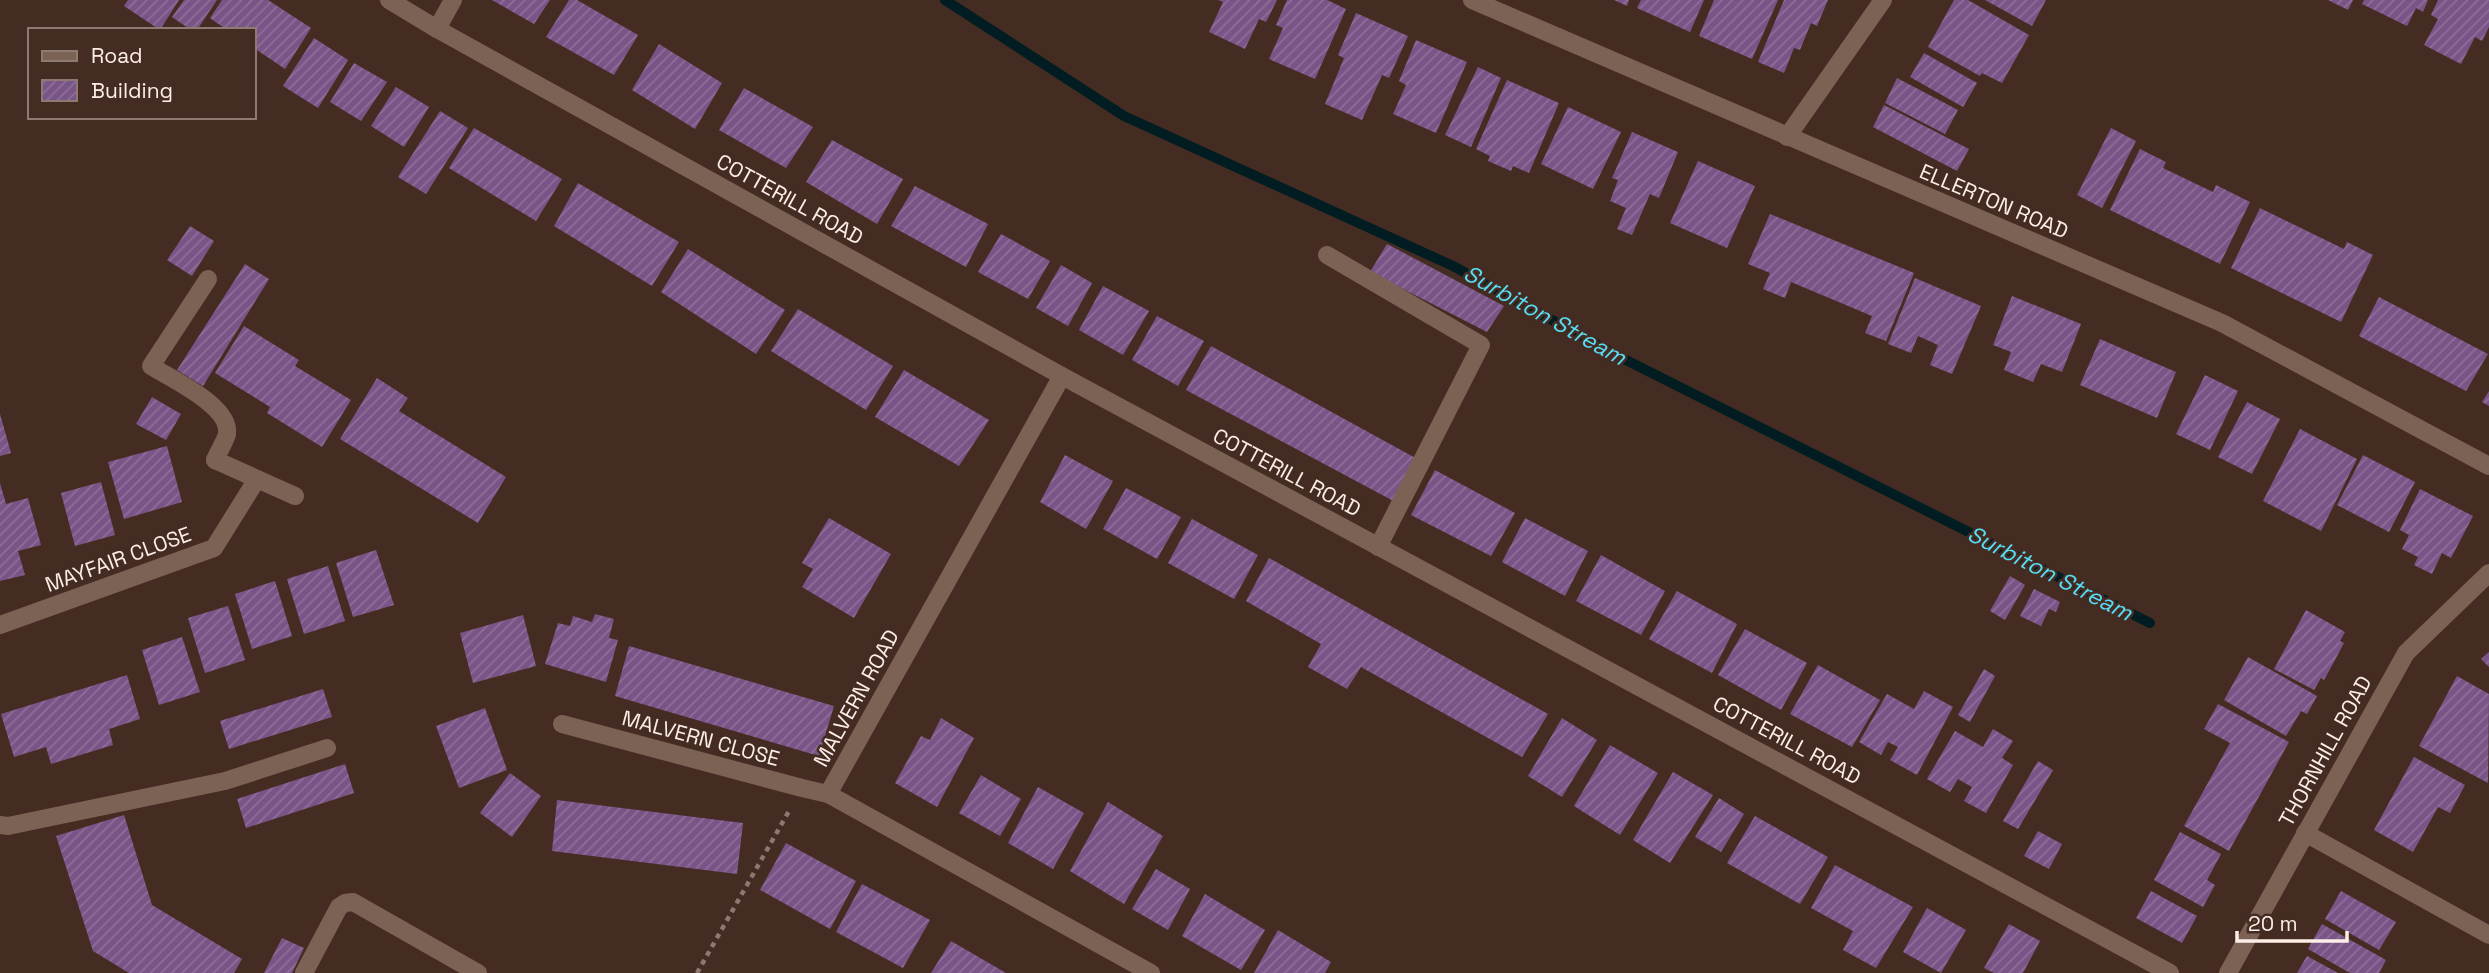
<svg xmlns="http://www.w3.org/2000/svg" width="2489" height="973" font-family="'Space Grotesk',sans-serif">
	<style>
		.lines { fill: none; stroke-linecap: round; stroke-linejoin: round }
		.stream { stroke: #011d22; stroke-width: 10 }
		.building { fill: url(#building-hatch) }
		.path { stroke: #8e7972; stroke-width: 4.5; stroke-dasharray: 5 5; stroke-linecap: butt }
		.service { stroke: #7c6254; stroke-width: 18 }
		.minor { stroke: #7c6254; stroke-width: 18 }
		.tertiary { stroke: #7c6254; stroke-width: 18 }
		.labels { text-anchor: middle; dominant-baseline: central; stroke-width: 5; stroke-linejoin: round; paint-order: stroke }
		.street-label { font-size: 21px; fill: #feeee8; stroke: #442c23 }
		.water-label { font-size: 23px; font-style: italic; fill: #57ddf3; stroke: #442c23 }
	</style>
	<defs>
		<pattern id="building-hatch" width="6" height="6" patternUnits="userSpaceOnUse" patternTransform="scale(1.75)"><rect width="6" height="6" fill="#795587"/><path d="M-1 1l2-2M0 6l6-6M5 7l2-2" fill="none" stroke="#8d6e98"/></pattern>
	</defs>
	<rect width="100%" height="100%" fill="#442c23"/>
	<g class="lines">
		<polyline class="stream" points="945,0 1124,116 1453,266 1620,357 2150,623"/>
	</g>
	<g class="building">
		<polygon points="128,0 179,0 160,30 124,6"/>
		<polygon points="184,0 217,0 197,30 191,30 172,17"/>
		<polygon points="222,0 268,0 311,28 285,69 254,48 254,30 227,30 210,18"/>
		<polygon points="492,0 550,0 534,24"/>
		<polygon points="569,0 577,0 638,35 614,75 546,37"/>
		<polygon points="1218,0 1277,0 1266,22 1259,19 1245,49 1209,32 1223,2"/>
		<polygon points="1287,0 1327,0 1346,9 1315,79 1269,59 1283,28 1276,25"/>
		<polygon points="1614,0 1629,0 1627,6"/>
		<polygon points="1641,0 1704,0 1690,32 1637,8"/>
		<polygon points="1714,0 1778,0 1752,59 1699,36"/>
		<polygon points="1784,0 1828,0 1817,26 1811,23 1800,50 1794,48 1784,73 1758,62"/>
		<polygon points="1954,0 1968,0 2029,35 2002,83 1982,73 1980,76 1928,47"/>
		<polygon points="1985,0 2046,0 2032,26"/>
		<polygon points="2328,0 2353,0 2348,10"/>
		<polygon points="2364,0 2428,0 2423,12 2416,8 2407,26 2362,4"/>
		<polygon points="2438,0 2489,0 2489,27 2482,41 2475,37 2461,64 2424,45 2438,19 2431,15"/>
		<polygon points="1356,13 1408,36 1389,78 1382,75 1362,120 1325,104 1344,58 1338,55"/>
		<polygon points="314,38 348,60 318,108 283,86"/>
		<polygon points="1416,40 1467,62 1436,133 1393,114 1406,85 1399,81"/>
		<polygon points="659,44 722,83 695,129 632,90"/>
		<polygon points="1924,53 1977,83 1963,107 1910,77"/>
		<polygon points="354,63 387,82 361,121 330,102"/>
		<polygon points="1478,67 1501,78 1471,147 1445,135"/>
		<polygon points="1897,78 1958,110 1945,134 1885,103"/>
		<polygon points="1507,80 1559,103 1529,173 1513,166 1511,171 1488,161 1490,156 1476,149"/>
		<polygon points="396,87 429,107 404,147 371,126"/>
		<polygon points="744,88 813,127 786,168 719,130"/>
		<polygon points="1884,105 1969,149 1957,171 1873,127"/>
		<polygon points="1568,107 1621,132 1593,189 1541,164"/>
		<polygon points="440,111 468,128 426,194 398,177"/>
		<polygon points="474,128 562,179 536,221 449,168"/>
		<polygon points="2111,128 2136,141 2102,208 2077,195"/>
		<polygon points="1632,132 1678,152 1659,198 1650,194 1632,235 1617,229 1626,208 1610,201 1618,180 1612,178"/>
		<polygon points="832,140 903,179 877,224 806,182"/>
		<polygon points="2140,149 2166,162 2163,168 2190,181 2213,192 2216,185 2250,202 2220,264 2110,210"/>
		<polygon points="1698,161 1755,186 1727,248 1670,223"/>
		<polygon points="578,183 679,242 652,286 554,226"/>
		<polygon points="915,186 988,224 966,267 891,226"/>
		<polygon points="2260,208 2344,249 2347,242 2373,255 2341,322 2231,268"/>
		<polygon points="1770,214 1914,273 1886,341 1865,333 1872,316 1791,282 1785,298 1763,289 1770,273 1748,264"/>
		<polygon points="190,226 214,241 192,276 167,260"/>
		<polygon points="1001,234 1050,261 1028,299 978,272"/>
		<polygon points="1387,244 1504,306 1487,332 1370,272"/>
		<polygon points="688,249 785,310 756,354 661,292"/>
		<polygon points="245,264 269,279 203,386 177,370"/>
		<polygon points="1061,265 1092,283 1068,326 1036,308"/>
		<polygon points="1915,278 1981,306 1952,374 1930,365 1938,345 1918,336 1911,353 1888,344"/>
		<polygon points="1103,286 1149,311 1123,355 1079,330"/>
		<polygon points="2012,296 2081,324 2062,372 2041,364 2033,382 2004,370 2011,352 1993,345"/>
		<polygon points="2379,297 2488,354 2466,391 2359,336"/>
		<polygon points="798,309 893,366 866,410 771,351"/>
		<polygon points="1157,316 1204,341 1178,386 1132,360"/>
		<polygon points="244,326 299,360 295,366 351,400 322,447 267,413 270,407 215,373"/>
		<polygon points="2100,339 2176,372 2157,418 2080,385"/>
		<polygon points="1211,346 1421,461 1399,504 1186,390"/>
		<polygon points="904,370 989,420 959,466 875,417"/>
		<polygon points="2205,375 2238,391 2210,450 2176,434"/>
		<polygon points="377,378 408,398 399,411 506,477 478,523 340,439"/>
		<polygon points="2489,391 2489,406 2482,402"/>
		<polygon points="152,397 181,414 166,440 136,424"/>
		<polygon points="2247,402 2280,419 2252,474 2218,457"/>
		<polygon points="0,414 11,453 0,456"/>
		<polygon points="2300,429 2357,459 2321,531 2263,501"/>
		<polygon points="167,446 182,502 124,519 108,462"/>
		<polygon points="1065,455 1113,481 1086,529 1040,502"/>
		<polygon points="2363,455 2415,482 2389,532 2337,505"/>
		<polygon points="1435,470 1515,513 1491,556 1411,515"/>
		<polygon points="101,482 115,535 75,546 61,493"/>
		<polygon points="0,483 6,504 28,498 41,545 18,551 25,575 0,581"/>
		<polygon points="1126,488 1181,517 1157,559 1103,529"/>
		<polygon points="2420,489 2473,516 2451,558 2442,553 2432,574 2414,565 2418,557 2402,549 2409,535 2400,530"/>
		<polygon points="829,518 891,554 854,618 802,587 813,569 802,563"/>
		<polygon points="1525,518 1588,551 1565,596 1502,562"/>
		<polygon points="1192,519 1258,555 1234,599 1168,563"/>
		<polygon points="376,550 394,605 353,617 336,563"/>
		<polygon points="1601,555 1665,591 1641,635 1576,601"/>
		<polygon points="1269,558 1548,714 1522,757 1361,667 1347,689 1308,667 1321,644 1246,601"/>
		<polygon points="328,566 345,621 304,634 287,579"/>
		<polygon points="2010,576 2025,585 2005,620 1990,611"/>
		<polygon points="275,581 292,636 252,649 235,594"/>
		<polygon points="2034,589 2060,602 2056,612 2049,609 2041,626 2020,616"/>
		<polygon points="1677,591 1737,624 1712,673 1649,639"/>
		<polygon points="228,606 245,660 205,673 188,618"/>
		<polygon points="2306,610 2345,632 2340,641 2344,643 2335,660 2324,680 2321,678 2314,690 2274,669"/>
		<polygon points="595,614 614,619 609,638 618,640 606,682 545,664 558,623 570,626 573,616 592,622"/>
		<polygon points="523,615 536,666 473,683 460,633"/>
		<polygon points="1745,629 1807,663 1781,710 1718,675"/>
		<polygon points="182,637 200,692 159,705 142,650"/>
		<polygon points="629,646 834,706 819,756 615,696"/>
		<polygon points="2489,652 2489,667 2481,659"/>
		<polygon points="2248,657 2317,696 2307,714 2301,711 2286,736 2224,700"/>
		<polygon points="1818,665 1880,700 1852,747 1790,714"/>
		<polygon points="1984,669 1995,676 1970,722 1958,715"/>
		<polygon points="127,675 140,719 109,729 113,745 51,764 46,747 14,757 1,714"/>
		<polygon points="2457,676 2489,694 2488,783 2419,746"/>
		<polygon points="323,689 332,717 229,749 220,721"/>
		<polygon points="1924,691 1953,707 1917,775 1890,760 1898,747 1888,742 1881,755 1859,742 1887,694 1914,709"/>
		<polygon points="2218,704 2289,742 2229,851 2184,826 2230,743 2204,729"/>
		<polygon points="485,708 507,770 459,788 436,726"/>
		<polygon points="941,718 974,738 937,807 895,783 921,736 930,740"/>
		<polygon points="1562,718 1597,740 1562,797 1528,776"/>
		<polygon points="1993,729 2013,741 2002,758 2013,765 1986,813 1964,801 1972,787 1963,782 1958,779 1950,792 1927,779 1955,731 1983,747"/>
		<polygon points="1610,745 1658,773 1620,835 1574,806"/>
		<polygon points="2414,757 2465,785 2450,813 2438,807 2413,852 2374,830"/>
		<polygon points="2038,761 2053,770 2018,829 2003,821"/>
		<polygon points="345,764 354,793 246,828 237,799"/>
		<polygon points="1673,772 1713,795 1670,863 1633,840"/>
		<polygon points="510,773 541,796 512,837 480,813"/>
		<polygon points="981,775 1021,799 1000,836 959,813"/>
		<polygon points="1038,787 1084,813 1053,869 1008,843"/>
		<polygon points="1719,798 1744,814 1721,852 1695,837"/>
		<polygon points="557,800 743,823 737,874 552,851"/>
		<polygon points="1108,802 1163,836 1124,904 1070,871"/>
		<polygon points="124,815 152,905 242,959 234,973 129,973 93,951 56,836"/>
		<polygon points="1755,816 1828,857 1800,904 1727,863"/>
		<polygon points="2038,831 2062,844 2049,869 2024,856"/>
		<polygon points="2180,832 2221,854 2207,880 2215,885 2203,907 2154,880"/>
		<polygon points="786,843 856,881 830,929 760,890"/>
		<polygon points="1835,865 1913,907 1876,968 1843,950 1853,931 1811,908"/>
		<polygon points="1156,869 1190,889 1168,930 1132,909"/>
		<polygon points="862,884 930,920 903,968 836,932"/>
		<polygon points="2151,891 2197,916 2182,943 2136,918"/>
		<polygon points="2341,891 2396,922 2379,950 2325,919"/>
		<polygon points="1205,894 1265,930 1241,970 1182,936"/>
		<polygon points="1927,908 1966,930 1941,973 1903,952"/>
		<polygon points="2009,924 2040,941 2023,973 1994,973 1984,968"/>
		<polygon points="2322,924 2386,960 2379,973 2350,973 2308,949"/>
		<polygon points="1278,930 1331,962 1325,973 1254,973"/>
		<polygon points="282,938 304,948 292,973 264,973"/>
		<polygon points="951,941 1006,973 931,973"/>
		<polygon points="2307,956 2338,973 2297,973"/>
	</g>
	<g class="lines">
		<polyline class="path" points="697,973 789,811"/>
		<g class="service">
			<polyline points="1327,255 1481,345 1378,547"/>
			<path d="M208 279 151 366C171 379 231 406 227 434 225 442 218 452 215 460"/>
			<polyline points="0,825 8,826 225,781 327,748"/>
			<polyline points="304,973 339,907 345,903 353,902 478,973"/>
		</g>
		<g class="minor">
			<polyline points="389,0 437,29 1062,376 2170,973"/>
			<polyline points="1472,0 2222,323 2489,466"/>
			<polyline points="437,29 453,0"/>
			<polyline points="1787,137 1883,0"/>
			<polyline points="1062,376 828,794 1151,973"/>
			<polyline points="215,460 295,496"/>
			<polyline points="0,625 214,548 257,479"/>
			<polyline points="562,724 802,788 828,794"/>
			<polyline points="2305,833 2489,935"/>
		</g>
		<polyline class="tertiary" points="2228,973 2406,653 2489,573"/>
	</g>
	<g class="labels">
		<g class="street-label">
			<text transform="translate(790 199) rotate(29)">COTTERILL ROAD</text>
			<text transform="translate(1994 201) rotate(23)">ELLERTON ROAD</text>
			<text transform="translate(1287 472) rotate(28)">COTTERILL ROAD</text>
			<text transform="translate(118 559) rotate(-20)">MAYFAIR CLOSE</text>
			<text transform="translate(856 698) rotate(-61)">MALVERN ROAD</text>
			<text transform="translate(701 738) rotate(15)">MALVERN CLOSE</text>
			<text transform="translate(1787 740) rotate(28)">COTTERILL ROAD</text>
			<text transform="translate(2325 751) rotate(-61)">THORNHILL ROAD</text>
		</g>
		<g class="water-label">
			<text transform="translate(1545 315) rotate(29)">Surbiton Stream</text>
			<text transform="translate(2050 573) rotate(27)">Surbiton Stream</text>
		</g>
	</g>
	<rect x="28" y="28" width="228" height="91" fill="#442c23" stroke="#8e7a72" stroke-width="2"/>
	<rect x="42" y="51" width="35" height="10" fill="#7c6254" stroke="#8e7a72" stroke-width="2"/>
	<text x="91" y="63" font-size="21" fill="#feeee8">Road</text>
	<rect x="42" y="80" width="35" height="21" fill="url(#building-hatch)" stroke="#8e7a72" stroke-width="2"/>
	<text x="91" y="98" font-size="21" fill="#feeee8">Building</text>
	<path d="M2237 931v10h110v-10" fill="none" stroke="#feeee8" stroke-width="3.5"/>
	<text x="2248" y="931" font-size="21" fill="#feeee8" stroke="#442c23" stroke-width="5" paint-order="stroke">20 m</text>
</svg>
